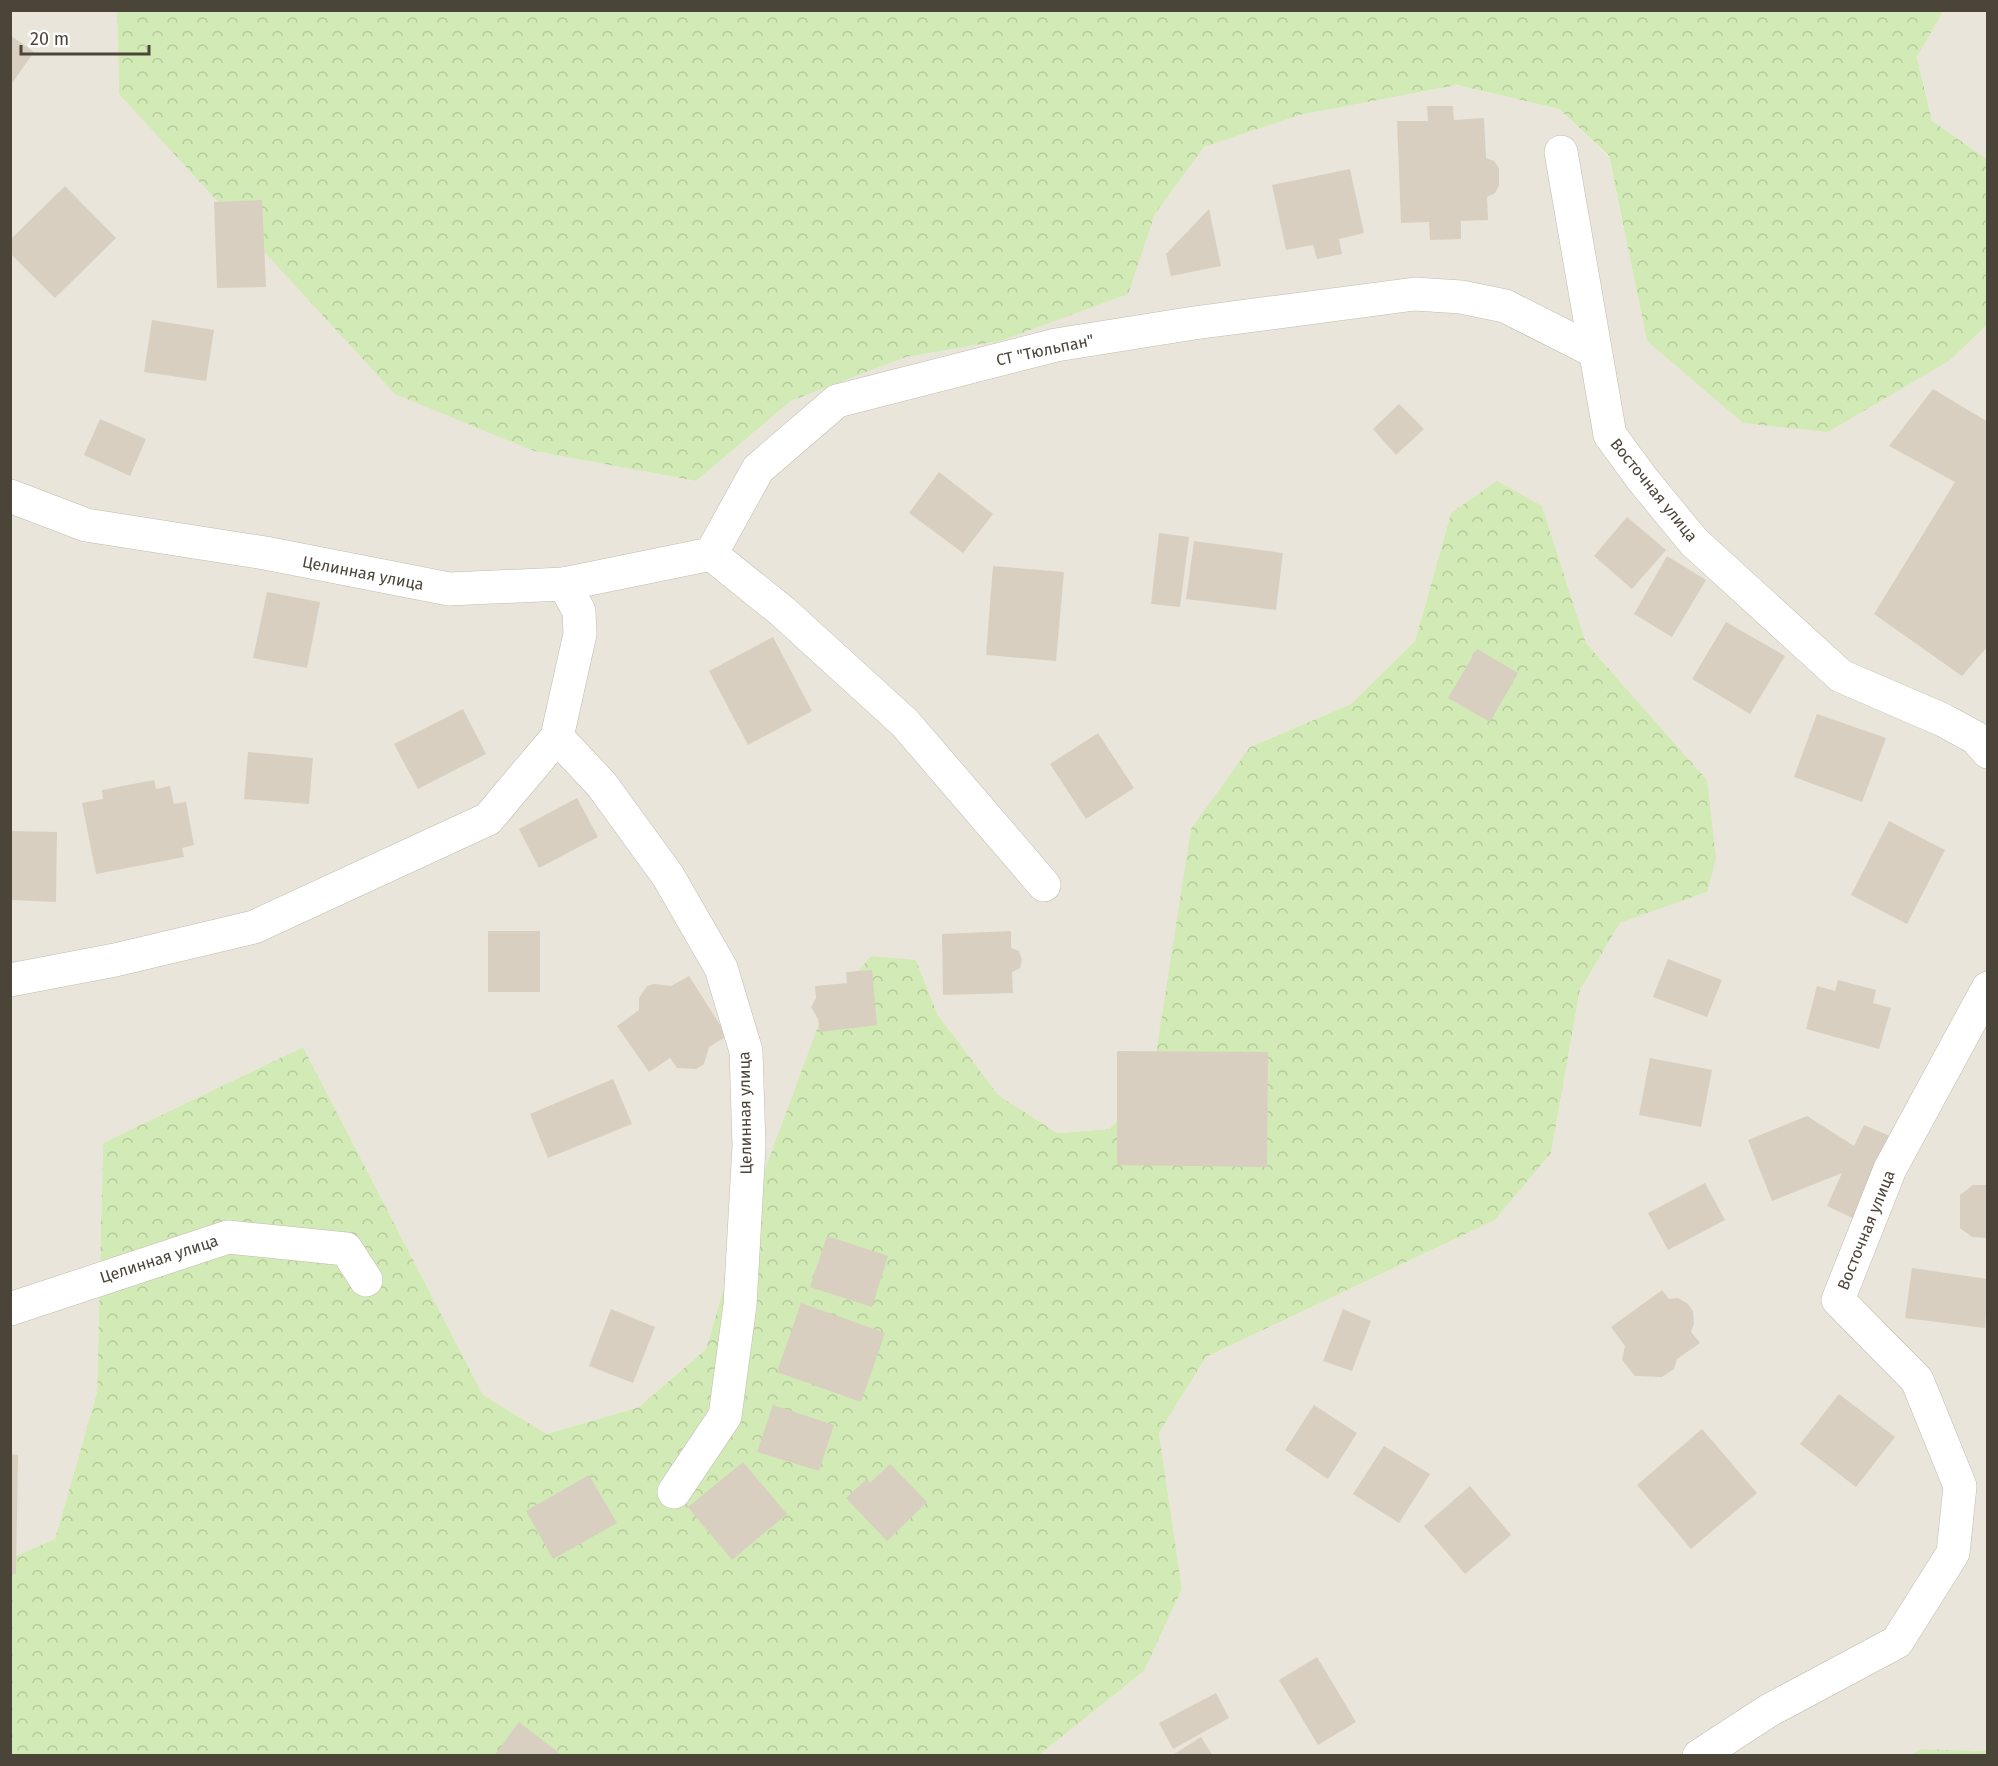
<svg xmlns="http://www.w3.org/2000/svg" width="1998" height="1766" font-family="'Fira Sans',sans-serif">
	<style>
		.residential { fill: #eae5da }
		.forest { fill: url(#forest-crowns) }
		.building { fill: #d8cfc1 }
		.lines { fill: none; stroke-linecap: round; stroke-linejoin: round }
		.minor-casing { stroke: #c2bbae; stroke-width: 34 }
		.minor { stroke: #fff; stroke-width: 33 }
		.labels { text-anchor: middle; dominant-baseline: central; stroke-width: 4.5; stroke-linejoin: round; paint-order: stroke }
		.street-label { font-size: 16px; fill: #4b4439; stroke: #fff }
	</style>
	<defs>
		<pattern id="forest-crowns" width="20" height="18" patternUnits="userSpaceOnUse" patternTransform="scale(1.5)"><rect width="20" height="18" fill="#d2eab5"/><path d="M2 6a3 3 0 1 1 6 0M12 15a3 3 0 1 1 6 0" fill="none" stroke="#b6ca9c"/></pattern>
	</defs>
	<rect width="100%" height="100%" fill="#f6f3ec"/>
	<g class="residential">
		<polygon points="11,11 117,11 119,94 534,451 696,481 791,401 906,357 1000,341 1127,294 1155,214 1204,147 1300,115 1457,85 1559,109 1609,157 1647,340 1950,360 1987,325 1987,1751 1921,1749 1911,1756 1039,1755 1144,1671 1182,1589 1159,1433 1206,1357 1495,1220 1551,1153 1580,990 1620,923 1707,892 1707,780 1586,643 1542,506 1451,513 1415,641 1351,704 1250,747 1151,1086 1109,1129 1057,1133 997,1095 938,1015 916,960 733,1256 706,1349 639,1407 547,1434 483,1395 303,1047 103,1143 97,1392 55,1539 11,1558"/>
		<polygon points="1943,11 1987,11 1987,159 1932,121 1917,56"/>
	</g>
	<g class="forest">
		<polygon points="117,10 1943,11 1917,57 1932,121 1987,159 1987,325 1950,360 1828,432 1743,423 1647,341 1609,156 1559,109 1457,85 1300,115 1204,147 1155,214 1128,294 1000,341 906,357 791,401 696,481 534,451 395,394 119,94"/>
		<polygon points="1497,481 1542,506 1586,643 1707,780 1716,858 1707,892 1620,923 1580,990 1551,1153 1495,1220 1206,1357 1159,1433 1182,1589 1144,1671 1039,1755 11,1756 11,1558 55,1539 97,1392 103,1143 303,1047 483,1395 547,1434 639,1407 706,1349 733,1256 823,1013 871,956 916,960 938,1015 998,1095 1057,1133 1109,1129 1151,1086 1191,829 1250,747 1351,704 1415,641 1451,513"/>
		<polygon points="1921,1749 1987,1751 1987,1755 1911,1755"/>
	</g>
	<g class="building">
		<polygon points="10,35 34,52 10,86"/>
		<polygon points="1427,106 1453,106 1454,120 1484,118 1486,158 1494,161 1499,168 1499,185 1495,193 1487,197 1488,220 1461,221 1461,239 1430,240 1429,222 1401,223 1397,121 1428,121"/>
		<polygon points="1350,169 1364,233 1339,239 1342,254 1317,259 1313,245 1286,250 1272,185"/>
		<polygon points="65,186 116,238 55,298 10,253 10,240"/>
		<polygon points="262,200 266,287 217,288 214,202"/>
		<polygon points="1209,209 1221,266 1171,276 1166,254"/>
		<polygon points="152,320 214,330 206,381 144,372"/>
		<polygon points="1933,389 1988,422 1988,646 1962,676 1874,614 1955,482 1889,446"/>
		<polygon points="1399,404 1424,429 1396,455 1373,429"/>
		<polygon points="100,419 146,439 130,476 84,455"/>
		<polygon points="939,472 993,514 963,553 909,513"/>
		<polygon points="1627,517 1666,550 1632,589 1594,556"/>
		<polygon points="1159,533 1189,537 1180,607 1151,604"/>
		<polygon points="1194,541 1283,553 1276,610 1186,599"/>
		<polygon points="1667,556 1706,580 1672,637 1634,614"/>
		<polygon points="993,566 1064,572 1056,661 986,655"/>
		<polygon points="267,592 320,602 307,668 253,658"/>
		<polygon points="1726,622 1785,656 1750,714 1692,679"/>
		<polygon points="773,637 812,711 748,745 709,671"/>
		<polygon points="1477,649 1518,673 1490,722 1448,698"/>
		<polygon points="463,709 486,754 418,789 394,744"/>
		<polygon points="1817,714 1886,738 1862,802 1794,777"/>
		<polygon points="1098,733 1134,788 1086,819 1050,764"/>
		<polygon points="248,752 313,758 309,804 244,799"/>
		<polygon points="154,780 156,789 170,786 174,804 186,802 194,845 182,848 184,857 96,874 82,803 103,799 102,790"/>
		<polygon points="577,798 598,837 539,868 519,829"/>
		<polygon points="1889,821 1945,850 1907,924 1851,895"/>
		<polygon points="10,831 57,832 56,902 10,900"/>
		<rect x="488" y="931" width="52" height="61"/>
		<polygon points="1011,931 1011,948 1019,951 1022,960 1020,968 1012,972 1013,993 943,995 942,934"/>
		<polygon points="1668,959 1722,980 1707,1017 1653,997"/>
		<polygon points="872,970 877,1025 820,1032 818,1019 811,1007 816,998 815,986 847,983 846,972"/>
		<polygon points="689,976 727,1036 709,1047 704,1064 696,1069 677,1068 670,1058 649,1072 617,1026 639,1010 639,998 647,986 654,984 671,986"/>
		<polygon points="1838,980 1876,990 1873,1003 1891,1008 1879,1049 1806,1029 1817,986 1835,991"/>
		<polygon points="1117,1051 1268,1052 1267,1167 1117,1165"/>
		<polygon points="1650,1058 1712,1070 1701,1127 1639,1115"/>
		<polygon points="613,1079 632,1124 548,1158 530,1114"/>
		<polygon points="1807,1116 1854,1146 1864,1125 1897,1139 1859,1221 1827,1206 1842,1173 1772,1201 1748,1140"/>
		<polygon points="1705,1183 1725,1220 1668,1250 1648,1213"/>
		<polygon points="1973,1185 1988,1185 1988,1238 1972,1237 1960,1228 1960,1195"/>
		<polygon points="827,1236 888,1256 872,1307 810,1287"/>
		<polygon points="1912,1268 1988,1279 1985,1328 1905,1318"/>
		<polygon points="1662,1290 1669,1299 1678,1298 1688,1304 1693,1311 1694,1323 1691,1332 1700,1343 1677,1359 1674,1369 1662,1377 1635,1376 1622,1360 1625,1346 1611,1327"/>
		<polygon points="801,1303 885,1333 861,1402 777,1372"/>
		<polygon points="611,1309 655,1327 633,1383 589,1366"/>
		<polygon points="1343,1309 1371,1321 1352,1371 1323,1361"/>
		<polygon points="1839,1394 1895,1437 1856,1487 1800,1444"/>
		<polygon points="773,1405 834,1425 819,1471 757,1452"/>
		<polygon points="1314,1405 1357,1433 1328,1479 1285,1450"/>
		<polygon points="1702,1429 1757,1493 1691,1549 1637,1485"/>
		<polygon points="1384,1446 1430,1474 1399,1523 1353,1494"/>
		<polygon points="10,1454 18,1455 16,1574 10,1574"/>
		<polygon points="743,1462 787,1514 732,1560 688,1507"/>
		<polygon points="890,1464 927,1502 887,1541 846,1498 867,1479 870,1483"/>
		<polygon points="589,1475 617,1523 553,1559 526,1511"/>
		<polygon points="1470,1486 1511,1535 1465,1574 1424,1526"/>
		<polygon points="1317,1657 1356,1722 1318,1745 1279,1680"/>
		<polygon points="1216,1693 1229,1718 1173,1749 1159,1723"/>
		<polygon points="519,1722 563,1756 494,1756"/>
		<polygon points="1201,1737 1213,1756 1171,1756"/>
	</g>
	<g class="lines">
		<defs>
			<g id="minor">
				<polyline points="1561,152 1610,435 1643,480 1694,542 1841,676 1943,720 1976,738 1988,752"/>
				<polyline points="10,496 86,525 265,553 449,589 564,584 579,611 580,634 557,737 488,819 254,927 115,960 10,980"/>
				<polyline points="711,554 782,611 905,723 1044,885"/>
				<polyline points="564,584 711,554 758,469 837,401 1056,345 1194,323 1415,294 1461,297 1505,306 1594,351"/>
				<polyline points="557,737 602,785 668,876 721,968 746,1051 749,1146 740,1305 725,1416 674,1492"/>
				<polyline points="10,1309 228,1237 346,1249 366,1280"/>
				<polyline points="1699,1756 1768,1711 1897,1642 1953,1553 1960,1486 1917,1380 1838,1300 1890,1169 1988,988"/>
			</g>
		</defs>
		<use href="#minor" class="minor-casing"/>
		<use href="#minor" class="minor"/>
	</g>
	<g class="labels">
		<g class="street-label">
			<text transform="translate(1045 350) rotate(-12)">СТ "Тюльпан"</text>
			<text transform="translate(1654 490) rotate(51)">Восточная улица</text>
			<text transform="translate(363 573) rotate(11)">Целинная улица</text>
			<text transform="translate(745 1113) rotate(-91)">Целинная улица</text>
			<text transform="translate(1866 1230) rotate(-68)">Восточная улица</text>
			<text transform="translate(159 1259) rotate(-18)">Целинная улица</text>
		</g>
	</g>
	<rect width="1998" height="1766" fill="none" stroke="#4b4439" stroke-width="24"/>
	<path d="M21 45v9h128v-9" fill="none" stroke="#4b4439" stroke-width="3"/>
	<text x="30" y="45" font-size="18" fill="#4b4439" stroke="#ffffff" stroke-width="4.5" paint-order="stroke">20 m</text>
</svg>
